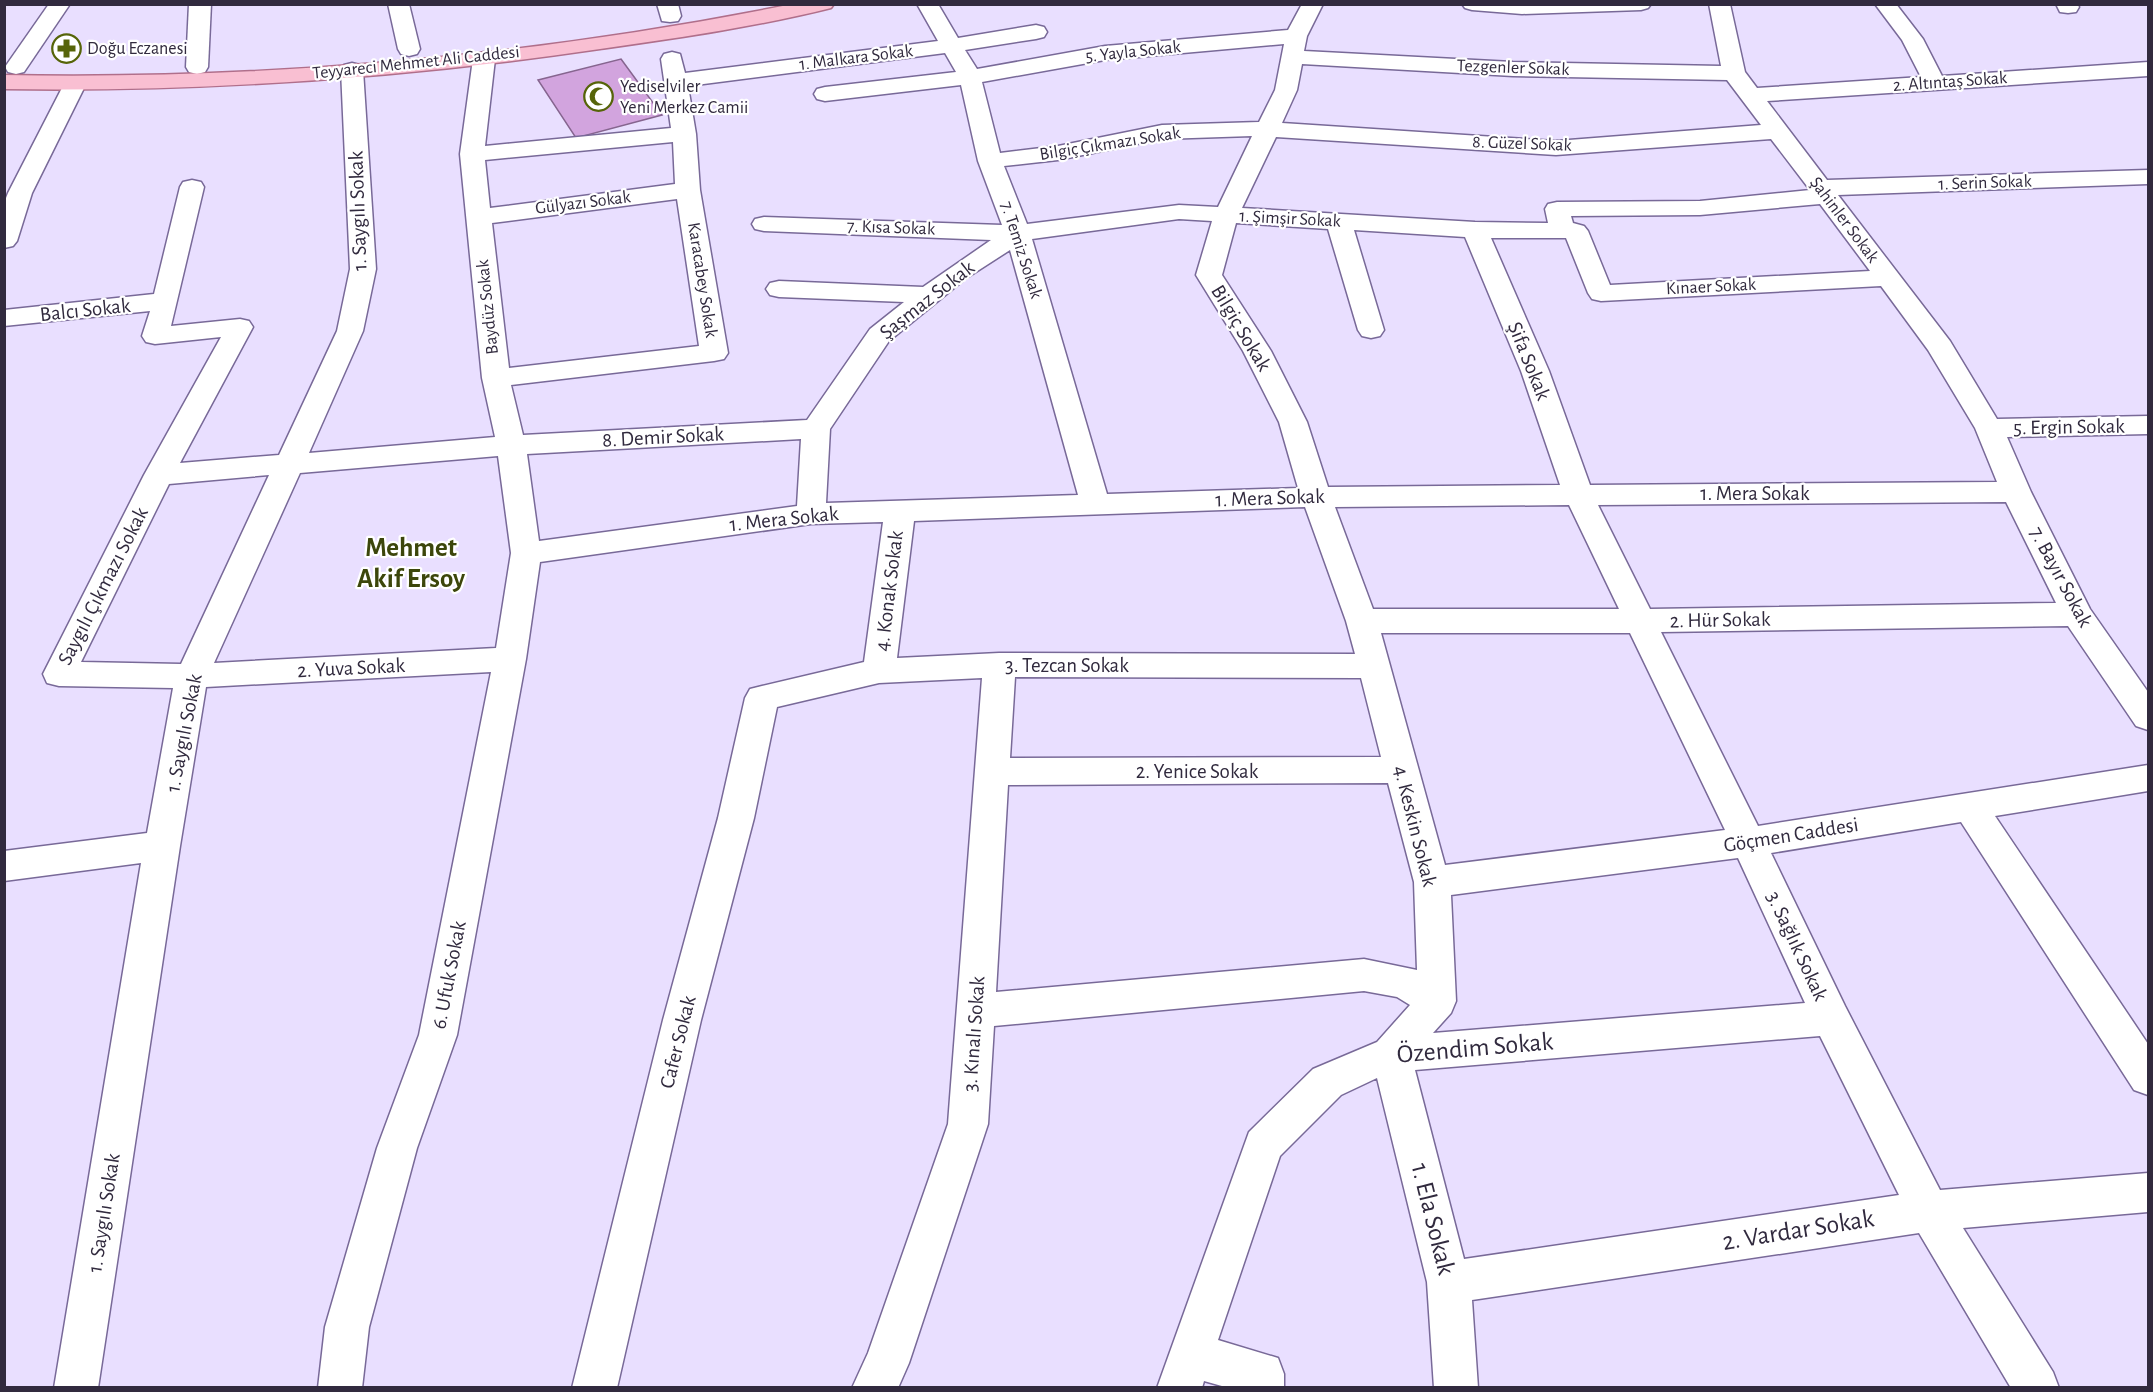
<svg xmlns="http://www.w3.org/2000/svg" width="2153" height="1392" font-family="'Alegreya Sans',sans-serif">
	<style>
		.building { fill: #d2a4de; stroke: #86658f; stroke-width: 1.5 }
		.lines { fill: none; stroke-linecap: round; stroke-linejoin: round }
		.minor-casing { stroke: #786998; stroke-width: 3 }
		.primary-casing { stroke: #b06f8b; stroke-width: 3 }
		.minor { fill: #fff; fill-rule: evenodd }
		.primary { fill: #f9bfd2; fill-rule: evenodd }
		.labels { text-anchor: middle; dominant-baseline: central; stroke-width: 4.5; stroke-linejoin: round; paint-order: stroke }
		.far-poi-label { font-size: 18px; fill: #312a3e; stroke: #fff; text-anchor: start }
		.far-street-label { font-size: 18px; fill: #312a3e; stroke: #fff }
		.street-label { font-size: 21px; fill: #312a3e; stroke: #fff }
		.near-street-label { font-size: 26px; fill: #312a3e; stroke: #fff }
		.district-label { font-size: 27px; font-weight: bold; fill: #3c460b; stroke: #fff }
	</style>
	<rect width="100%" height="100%" fill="#e9dfff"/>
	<polygon class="building" points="621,59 662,115 576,138 538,80"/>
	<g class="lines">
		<defs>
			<g id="minor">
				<polygon points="49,4 70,4 24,72 16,74 8,72 5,67"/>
				<polygon points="189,4 211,4 208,67 205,72 197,74 189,72 186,67"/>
				<polygon points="388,4 409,4 420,49 417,54 409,56 401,54 398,49"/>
				<polygon points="657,4 678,4 681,16 678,21 670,22 662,21"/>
				<path d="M917 4H938L958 38 1036 25 1044 27 1047 32 1044 37 1036 39 965 50 977 69 1105 46 1288 30 1302 4H1323L1307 36 1304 51 1513 62 1721 66 1709 4H1730L1745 72 1757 88 1921 77 1902 40 1875 4H1896L1923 39 1942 76 2148 62V76L1767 101 1827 180 2148 170V184L1838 195 1950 341 1997 419 2148 416V434L2007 437 2031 492 2090 609 2148 692V730L2136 726 2068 626 1661 632 1758 826 2148 765V791L1995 816 2148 1044V1095L2134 1090 1961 822 1771 853 1845 1006 1940 1190 2148 1173V1212L1963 1228 2053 1372 2059 1388H2011L1919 1233 1472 1300 1478 1388H1434L1427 1282 1377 1078 1341 1095 1280 1156 1218 1340 1278 1358 1284 1374V1388H1229L1204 1381 1202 1388H1157L1249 1132 1313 1069 1377 1042 1410 1005 1397 997 1364 991 994 1026 988 1124 909 1363 898 1388H852L868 1353 948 1124 982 678 879 683 777 707 754 818 701 1020 617 1388H572L663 1020 718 818 745 698 750 689 762 686 864 662 883 522 811 524 540 562 526 659 457 1035 417 1148 369 1327 362 1388H318L325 1327 377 1148 419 1035 491 672 206 687 180 846 98 1388H54L141 863 4 881V851L147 833 173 688 59 686 47 683 43 674 144 475 221 337 155 344 146 342 142 336 150 311 4 326V310L154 294 180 187 183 182 192 180 201 182 204 187 171 326 240 319 249 321 253 327 180 463 279 455 337 331 350 269 341 70 344 65 352 63 360 65 363 70 376 269 363 331 309 453 495 437 482 378 460 154 473 59 476 54 484 52 492 54 495 59 485 146 671 128 661 59 664 54 672 52 680 54 685 73 938 41ZM1284 44 1275 90 1259 122 1162 125 1058 146 1000 153 982 82 1105 60ZM945 53 956 72 825 87 817 89 814 94 817 99 825 101 961 85 978 161 1002 225 764 217 755 219 752 224 755 229 764 231 991 240 923 287 779 281 770 283 766 289 770 295 779 297 904 302 870 329 807 420 523 435 511 385 714 361 724 359 728 353 700 190 696 134 688 86ZM1302 64 1513 76 1727 80 1761 125 1556 141 1282 123 1297 90ZM1252 136 1218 207 1179 205 1027 224 1004 166 1058 160 1162 139ZM1276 137 1556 155 1771 139 1810 190 1700 201 1557 202 1548 204 1545 209 1548 223 1475 222 1242 208ZM673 142 675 184 490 208 485 160ZM677 199 699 346 509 368 492 223ZM1820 204 1870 271 1610 285 1588 231 1584 226 1573 223 1571 216 1700 215ZM1179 219 1212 221 1196 275 1243 351 1279 422 1298 488 1107 494 1032 239ZM1236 223 1328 229 1358 330 1362 336 1371 338 1380 336 1384 330 1354 230 1465 237 1521 371 1560 485 1328 487 1307 422 1271 351 1222 275ZM1491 238H1566L1588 293 1592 299 1601 301 1881 286 1928 350 1975 428 1997 482 1590 485 1549 371ZM1010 250 1078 495 826 503 830 429 889 341 965 279ZM801 439 797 506 539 541 527 454ZM498 456 511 553 496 648 214 663 300 473ZM269 475 181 664 81 662 169 484ZM2006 502 2056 603 1650 609 1598 505ZM1569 505 1619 609H1373L1335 507ZM1305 507 1346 621 1355 654 999 653 897 658 914 521ZM1381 633H1630L1725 830 1445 865ZM1015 677 1361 678 1381 757 1010 758ZM1388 783 1414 882 1417 970 1364 959 996 992 1008 785ZM1738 858 1805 1003 1433 1033 1451 1013 1456 1001 1451 895ZM1820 1036 1899 1195 1464 1259 1415 1070Z"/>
				<polygon points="1462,4 1651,4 1648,8 1641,10 1522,14 1472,10 1465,8"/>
				<polygon points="2056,4 2077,4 2079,7 2076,12 2068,13 2060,12"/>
				<polygon points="75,77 83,79 86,84 32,193 17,241 13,246 4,248 4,203 8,193 64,84 67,79"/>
			</g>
			<path id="primary" d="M793 4H834L831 8C755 27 677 38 600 49 402 78 204 92 4 89V75C268 80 534 56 793 4Z"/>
		</defs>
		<use href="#minor" class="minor-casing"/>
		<use href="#primary" class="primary-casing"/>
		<use href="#minor" class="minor"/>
		<use href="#primary" class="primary"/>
	</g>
	<defs>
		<symbol id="pharmacy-ring" viewBox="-11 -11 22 22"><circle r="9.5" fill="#fff" stroke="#566409" stroke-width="1.5"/><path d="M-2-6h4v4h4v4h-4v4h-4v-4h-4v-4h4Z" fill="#566409"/></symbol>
		<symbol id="mosque-ring" viewBox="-11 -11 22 22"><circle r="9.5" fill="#fff" stroke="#566409" stroke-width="1.5"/><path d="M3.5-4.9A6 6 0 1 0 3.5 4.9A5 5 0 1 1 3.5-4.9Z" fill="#566409"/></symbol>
	</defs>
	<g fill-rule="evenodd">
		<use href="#pharmacy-ring" x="50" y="32" width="33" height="33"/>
		<use href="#mosque-ring" x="582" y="80" width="33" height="33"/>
	</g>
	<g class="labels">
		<g class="far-poi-label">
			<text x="87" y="49">Doğu Eczanesi</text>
			<text x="620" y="87">Yediselviler<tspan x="620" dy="21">Yeni Merkez Camii</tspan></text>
		</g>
		<g class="far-street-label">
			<text transform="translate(1133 52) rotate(-6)">5. Yayla Sokak</text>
			<text transform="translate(856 58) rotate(-7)">1. Malkara Sokak</text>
			<text transform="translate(416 63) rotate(-6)">Teyyareci Mehmet Ali Caddesi</text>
			<text transform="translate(1513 68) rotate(2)">Tezgenler Sokak</text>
			<text transform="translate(1950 82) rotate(-4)">2. Altıntaş Sokak</text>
			<text transform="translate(1110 144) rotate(-9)">Bilgiç Çıkmazı Sokak</text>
			<text transform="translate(1522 144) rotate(2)">8. Güzel Sokak</text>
			<text transform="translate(1985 183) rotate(-2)">1. Serin Sokak</text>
			<text transform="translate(583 203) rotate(-7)">Gülyazı Sokak</text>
			<text transform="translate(1290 219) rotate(3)">1. Şimşir Sokak</text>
			<text transform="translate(1844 220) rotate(53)">Şahinler Sokak</text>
			<text transform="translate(891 228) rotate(2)">7. Kısa Sokak</text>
			<text transform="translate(1021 250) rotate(72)">7. Temiz Sokak</text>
			<text transform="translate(702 280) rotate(81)">Karacabey Sokak</text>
			<text transform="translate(1711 287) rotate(-3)">Kınaer Sokak</text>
			<text transform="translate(488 307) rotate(-96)">Baydüz Sokak</text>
		</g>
		<g class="street-label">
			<text transform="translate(358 211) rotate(-92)">1. Saygılı Sokak</text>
			<text transform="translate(927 300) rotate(-38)">Şaşmaz Sokak</text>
			<text transform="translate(85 310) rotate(-6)">Balcı Sokak</text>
			<text transform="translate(1241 328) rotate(59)">Bilgiç Sokak</text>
			<text transform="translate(1529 361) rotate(68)">Şifa Sokak</text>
			<text transform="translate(2069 427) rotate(-1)">5. Ergin Sokak</text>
			<text transform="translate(663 437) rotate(-3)">8. Demir Sokak</text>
			<text x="1755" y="493">1. Mera Sokak</text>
			<text transform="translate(1270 498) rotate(-2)">1. Mera Sokak</text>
			<text transform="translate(784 519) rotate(-6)">1. Mera Sokak</text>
			<text transform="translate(2061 577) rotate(62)">7. Bayır Sokak</text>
			<text transform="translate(103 586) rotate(-63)">Saygılı Çıkmazı Sokak</text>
			<text transform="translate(889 591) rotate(-83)">4. Konak Sokak</text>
			<text transform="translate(1720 620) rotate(-1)">2. Hür Sokak</text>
			<text x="1067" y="665">3. Tezcan Sokak</text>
			<text transform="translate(351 668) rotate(-3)">2. Yuva Sokak</text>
			<text transform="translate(184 733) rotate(-79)">1. Saygılı Sokak</text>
			<text x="1197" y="771">2. Yenice Sokak</text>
			<text transform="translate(1415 826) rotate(76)">4. Keskin Sokak</text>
			<text transform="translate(1791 835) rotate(-9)">Göçmen Caddesi</text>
			<text transform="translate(1797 946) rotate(65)">3. Sağlık Sokak</text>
			<text transform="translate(449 975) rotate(-79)">6. Ufuk Sokak</text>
			<text transform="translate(974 1034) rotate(-86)">3. Kınalı Sokak</text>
			<text transform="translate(678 1042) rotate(-76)">Cafer Sokak</text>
			<text transform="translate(104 1213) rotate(-81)">1. Saygılı Sokak</text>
		</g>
		<g class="near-street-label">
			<text transform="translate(1475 1048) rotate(-5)">Özendim Sokak</text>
			<text transform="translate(1433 1219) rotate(76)">1. Ela Sokak</text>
			<text transform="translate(1798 1230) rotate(-9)">2. Vardar Sokak</text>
		</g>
		<g class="district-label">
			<text x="411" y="547">Mehmet<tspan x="411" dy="31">Akif Ersoy</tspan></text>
		</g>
	</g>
	<rect width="2153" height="1392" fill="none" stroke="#312a3e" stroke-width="12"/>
</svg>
